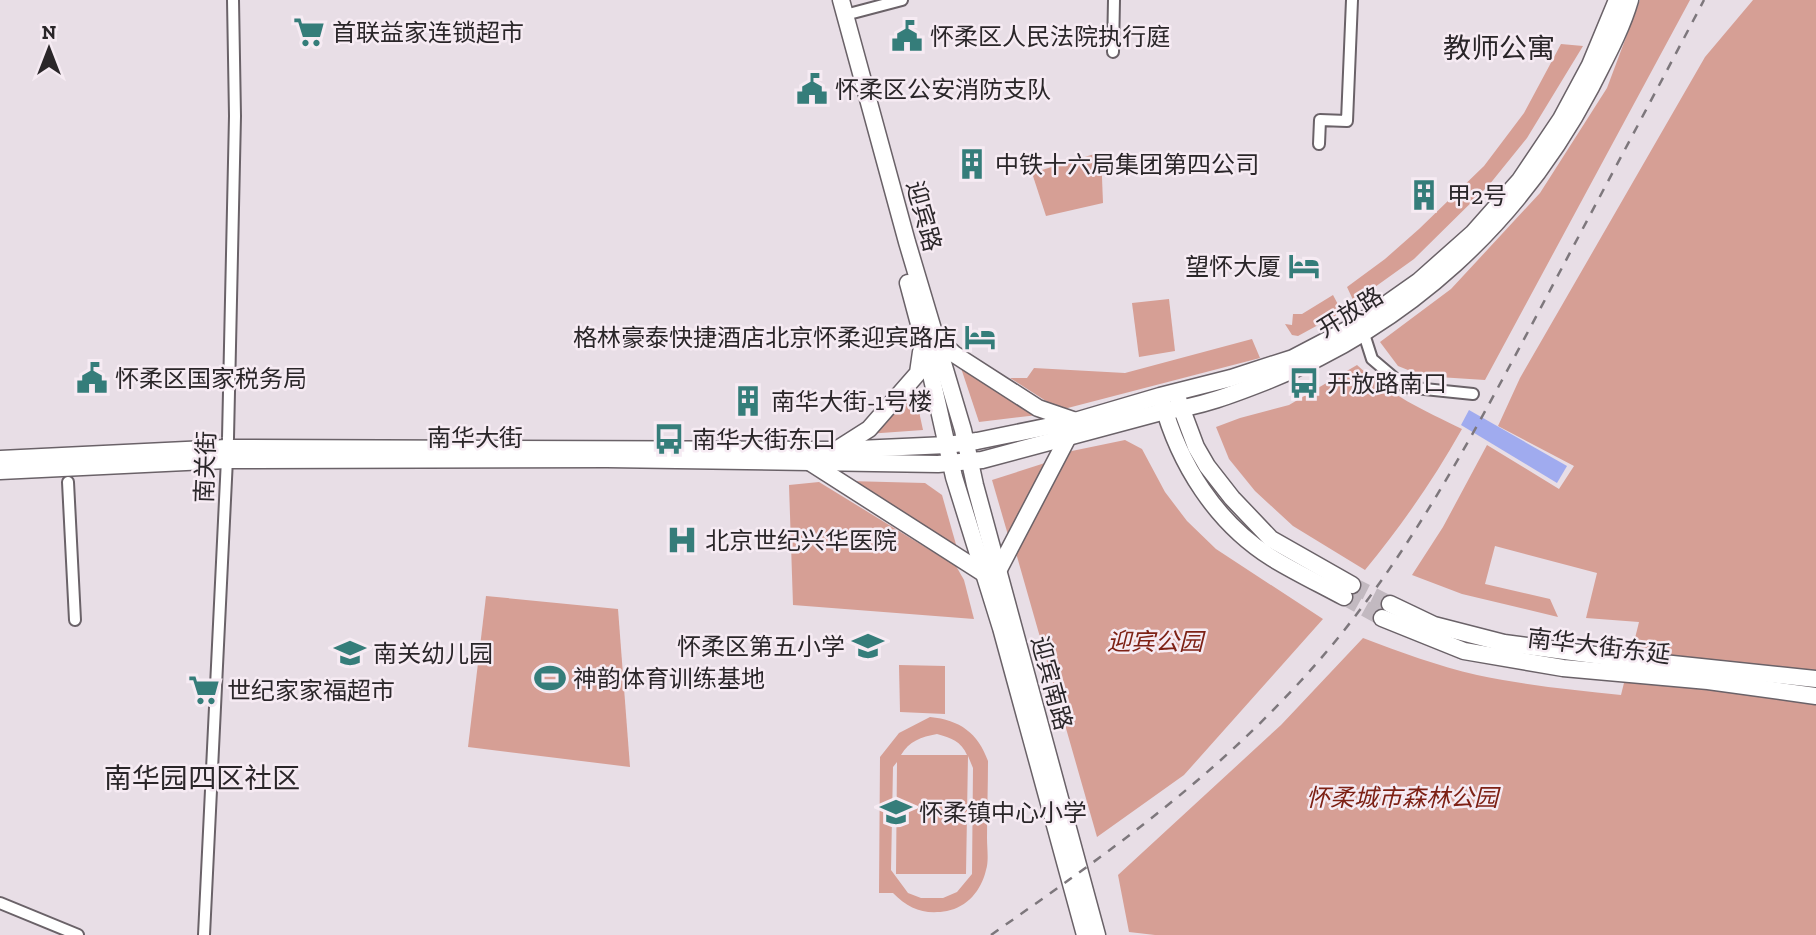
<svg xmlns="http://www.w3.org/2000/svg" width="1816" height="935" font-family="'Zilla Slab','Noto Sans SC',serif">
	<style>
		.green { fill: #d69f95; fill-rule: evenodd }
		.water { fill: #a0abef }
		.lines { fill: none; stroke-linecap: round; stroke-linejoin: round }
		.secondary-tunnel { stroke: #c2b9c0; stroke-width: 16; stroke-dasharray: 16 8; stroke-linecap: butt }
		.minor-casing { stroke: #6a6268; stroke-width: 14 }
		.secondary-casing { stroke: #6a6268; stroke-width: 19 }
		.minor { stroke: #fff; stroke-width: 10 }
		.secondary { stroke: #fff; stroke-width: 16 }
		.rail { stroke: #7d777c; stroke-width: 2.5; stroke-dasharray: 9 9; stroke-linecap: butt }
		.labels { text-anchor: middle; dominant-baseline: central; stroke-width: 5; stroke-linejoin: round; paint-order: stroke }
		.poi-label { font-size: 24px; fill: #2a2629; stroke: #f6ebf3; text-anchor: start }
		.street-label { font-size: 24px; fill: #2a2629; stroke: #f6ebf3 }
		.park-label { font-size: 24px; font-style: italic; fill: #7d2115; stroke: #f6ebf3 }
		.quarter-label { font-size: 28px; fill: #2a2629; stroke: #f6ebf3 }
	</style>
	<rect width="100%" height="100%" fill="#e8dee6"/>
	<g class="green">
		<polygon points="1640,0 1690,0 1485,380 1423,376 1398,366 1380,342 1451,289 1540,193 1607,88"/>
		<path d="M1753 0H1816V935H1155L1129 932 1118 875 1281 725 1363 638C1400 652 1438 666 1477 675 1524 685 1573 690 1621 695L1639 622 1586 618 1597 573 1495 546 1485 584 1550 599 1558 617 1462 594 1412 575 1443 527 1487 445 1559 489 1574 466 1498 426 1520 378 1705 57Z"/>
		<polygon points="1561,44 1583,46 1527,138 1489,185 1414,259 1354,302 1347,287 1385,259 1419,229 1484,166 1524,113"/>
		<polygon points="1101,152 1103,203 1046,216 1032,173"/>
		<polygon points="1333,295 1342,312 1298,336 1292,335 1285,324 1292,325 1293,314 1302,314"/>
		<polygon points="1169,299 1175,351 1139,357 1132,303"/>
		<polygon points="1252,339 1260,358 1060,410 1010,378 1027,378 1034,368 1125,373"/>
		<polygon points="960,365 1038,415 979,422"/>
		<path d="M1357 365C1390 395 1423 410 1462 429 1434 479 1402 525 1365 570L1293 526 1255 491 1229 459 1216 427 1240 418 1289 405Z"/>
		<polygon points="913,384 923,430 867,434"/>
		<polygon points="1125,440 1142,449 1165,492 1187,521 1216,549 1323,619 1184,775 1097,837 1016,553 1067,452"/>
		<polygon points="1048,462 1008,535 992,480"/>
		<polygon points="848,481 925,483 942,495 957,548"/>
		<polygon points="819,482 956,566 964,580 974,619 793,605 789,485"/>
		<polygon points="486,596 618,609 630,767 468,747"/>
		<polygon points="899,665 945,666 945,714 900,712"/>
		<path d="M930 717C960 720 978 733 988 761 988 787 987 812 987 838 987 848 989 861 986 870 981 891 967 907 947 911 924 915 909 909 893 893H879L880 757 899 733ZM937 734C951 738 961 741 967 755H901C909 741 921 737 937 734ZM968 756 973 768 972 874 957 892 943 898H921L908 893 891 870 893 767 897 762 896 874H966Z"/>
	</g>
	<polygon class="water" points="1469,410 1567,466 1557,483 1461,425"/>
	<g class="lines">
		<g class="secondary-tunnel">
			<polyline points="1352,585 1390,604"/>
			<polyline points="1344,597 1382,618"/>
		</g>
		<defs>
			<g id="minor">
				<polyline points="845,15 902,0"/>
				<polyline points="1113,52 1114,0"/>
				<polyline points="1319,144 1320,120 1347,121 1352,0"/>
				<polyline points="1364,334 1372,359 1405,387 1473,394"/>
				<polyline points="68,482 75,620"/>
				<polyline points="0,903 78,935"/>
				<polyline points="204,935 228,438 235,116 233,0"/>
			</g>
			<g id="secondary">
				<polyline points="841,0 907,242 963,430 975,485 1097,935"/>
				<polyline points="908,283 923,339 954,477 1001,628 1085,935"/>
				<polyline points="935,336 954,354 1038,408 1073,420"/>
				<polyline points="1178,399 1196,447 1207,466 1232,498 1271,539 1352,585"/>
				<path d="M1162 401C1179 464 1216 523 1272 558 1295 572 1320 584 1344 597"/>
				<polyline points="836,450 869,429 918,373 921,352"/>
				<polyline points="0,459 227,448 836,450 947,445 977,441 1075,421 1160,396 1231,378 1293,358 1358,324 1419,281 1473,233 1520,180 1561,119 1590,65 1617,0"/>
				<polyline points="811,463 983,573"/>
				<path d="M0 471 227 460 607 459 938 464 982 460 1165 411C1200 407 1234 394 1267 381 1408 325 1520 222 1591 87 1605 59 1621 31 1630 0"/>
				<polyline points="998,571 1067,439"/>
				<polyline points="1390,604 1434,625 1504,643 1625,659 1816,679"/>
				<polyline points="1382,618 1464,651 1563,668 1708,681 1816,696"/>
			</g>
		</defs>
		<use href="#minor" class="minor-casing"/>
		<use href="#secondary" class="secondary-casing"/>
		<use href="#minor" class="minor"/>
		<use href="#secondary" class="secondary"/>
		<path class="rail" d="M991 935C1102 857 1204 786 1297 685 1399 576 1468 444 1538 313 1593 209 1649 105 1704 0"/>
	</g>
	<defs>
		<symbol id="supermarket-bare" viewBox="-9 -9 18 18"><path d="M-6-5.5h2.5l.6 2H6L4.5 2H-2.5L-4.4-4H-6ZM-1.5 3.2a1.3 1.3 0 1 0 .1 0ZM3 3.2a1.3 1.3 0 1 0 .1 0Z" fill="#357d7a" stroke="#f6ebf3" stroke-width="2.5" paint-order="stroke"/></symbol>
		<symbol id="civic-bare" viewBox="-9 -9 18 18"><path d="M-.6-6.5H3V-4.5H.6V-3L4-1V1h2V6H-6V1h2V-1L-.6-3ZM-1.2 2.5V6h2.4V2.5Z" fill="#357d7a" stroke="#f6ebf3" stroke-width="2.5" paint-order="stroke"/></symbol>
		<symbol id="building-bare" viewBox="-9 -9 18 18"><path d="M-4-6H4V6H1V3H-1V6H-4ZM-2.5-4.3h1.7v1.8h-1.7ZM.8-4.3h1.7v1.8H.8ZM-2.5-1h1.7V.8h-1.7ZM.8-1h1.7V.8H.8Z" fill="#357d7a" stroke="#f6ebf3" stroke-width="2.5" paint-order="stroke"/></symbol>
		<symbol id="hotel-bare" viewBox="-9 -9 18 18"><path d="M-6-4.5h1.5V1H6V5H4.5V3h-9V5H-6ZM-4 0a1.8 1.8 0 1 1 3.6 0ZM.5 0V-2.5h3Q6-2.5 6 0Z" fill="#357d7a" stroke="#f6ebf3" stroke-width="2.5" paint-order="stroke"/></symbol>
		<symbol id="bus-bare" viewBox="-9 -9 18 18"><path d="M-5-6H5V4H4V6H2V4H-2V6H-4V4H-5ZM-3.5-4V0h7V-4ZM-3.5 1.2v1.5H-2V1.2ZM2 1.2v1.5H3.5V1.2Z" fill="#357d7a" stroke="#f6ebf3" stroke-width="2.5" paint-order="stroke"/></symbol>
		<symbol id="hospital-bare" viewBox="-9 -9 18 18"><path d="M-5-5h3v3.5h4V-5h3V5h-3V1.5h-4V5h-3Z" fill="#357d7a" stroke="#f6ebf3" stroke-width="2.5" paint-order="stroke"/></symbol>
		<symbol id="school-bare" viewBox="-9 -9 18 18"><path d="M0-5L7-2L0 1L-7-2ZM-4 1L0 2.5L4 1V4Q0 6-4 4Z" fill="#357d7a" stroke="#f6ebf3" stroke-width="2.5" paint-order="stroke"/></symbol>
		<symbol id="stadium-bare" viewBox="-9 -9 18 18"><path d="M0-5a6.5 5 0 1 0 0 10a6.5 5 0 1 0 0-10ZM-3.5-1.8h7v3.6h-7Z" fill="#357d7a" stroke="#f6ebf3" stroke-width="2.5" paint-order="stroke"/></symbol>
	</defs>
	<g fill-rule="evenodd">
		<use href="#supermarket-bare" x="287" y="10" width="44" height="44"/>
		<use href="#civic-bare" x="885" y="14" width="44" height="44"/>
		<use href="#civic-bare" x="790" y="67" width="44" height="44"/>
		<use href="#building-bare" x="950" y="142" width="44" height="44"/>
		<use href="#building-bare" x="1402" y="173" width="44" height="44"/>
		<use href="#hotel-bare" x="1282" y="244" width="44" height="44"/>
		<use href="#hotel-bare" x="958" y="315" width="44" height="44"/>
		<use href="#civic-bare" x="70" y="356" width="44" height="44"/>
		<use href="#bus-bare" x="1282" y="361" width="44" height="44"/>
		<use href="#building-bare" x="726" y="379" width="44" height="44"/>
		<use href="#bus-bare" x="647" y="417" width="44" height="44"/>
		<use href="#hospital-bare" x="660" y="518" width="44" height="44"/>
		<use href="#school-bare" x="846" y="624" width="44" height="44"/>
		<use href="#school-bare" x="328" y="631" width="44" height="44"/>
		<use href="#stadium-bare" x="528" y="656" width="44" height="44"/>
		<use href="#supermarket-bare" x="182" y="668" width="44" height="44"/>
		<use href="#school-bare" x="874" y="790" width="44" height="44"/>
	</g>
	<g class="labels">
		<g class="poi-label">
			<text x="332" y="32">首联益家连锁超市</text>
			<text x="930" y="36">怀柔区人民法院执行庭</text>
			<text x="835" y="89">怀柔区公安消防支队</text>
			<text x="995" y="164">中铁十六局集团第四公司</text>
			<text x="1447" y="195">甲2号</text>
			<text x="1281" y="266" text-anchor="end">望怀大厦</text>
			<text x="957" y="337" text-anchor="end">格林豪泰快捷酒店北京怀柔迎宾路店</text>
			<text x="115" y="378">怀柔区国家税务局</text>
			<text x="1327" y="383">开放路南口</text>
			<text x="771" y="401">南华大街-1号楼</text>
			<text x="692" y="439">南华大街东口</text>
			<text x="705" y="540">北京世纪兴华医院</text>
			<text x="845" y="646" text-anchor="end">怀柔区第五小学</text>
			<text x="373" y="653">南关幼儿园</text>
			<text x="573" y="678">神韵体育训练基地</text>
			<text x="227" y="690">世纪家家福超市</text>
			<text x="919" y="812">怀柔镇中心小学</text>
		</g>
		<g class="street-label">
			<text transform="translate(924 216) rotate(75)">迎宾路</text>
			<text transform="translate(1350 312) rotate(-32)">开放路</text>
			<text x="475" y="437">南华大街</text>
			<text transform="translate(205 467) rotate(-88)">南关街</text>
			<text transform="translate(1599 646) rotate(7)">南华大街东延</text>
			<text transform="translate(1052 683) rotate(75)">迎宾南路</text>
		</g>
		<g class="park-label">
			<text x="1155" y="641">迎宾公园</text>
			<text x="1402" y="797">怀柔城市森林公园</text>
		</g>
		<g class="quarter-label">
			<text x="1499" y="48">教师公寓</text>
			<text x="202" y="778">南华园四区社区</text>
		</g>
	</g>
	<g transform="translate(49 49)" stroke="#f6ebf3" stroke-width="5" paint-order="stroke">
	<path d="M0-5L12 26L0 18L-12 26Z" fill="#2a2629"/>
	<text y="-10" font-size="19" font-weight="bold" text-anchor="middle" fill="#2a2629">N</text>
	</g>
</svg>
